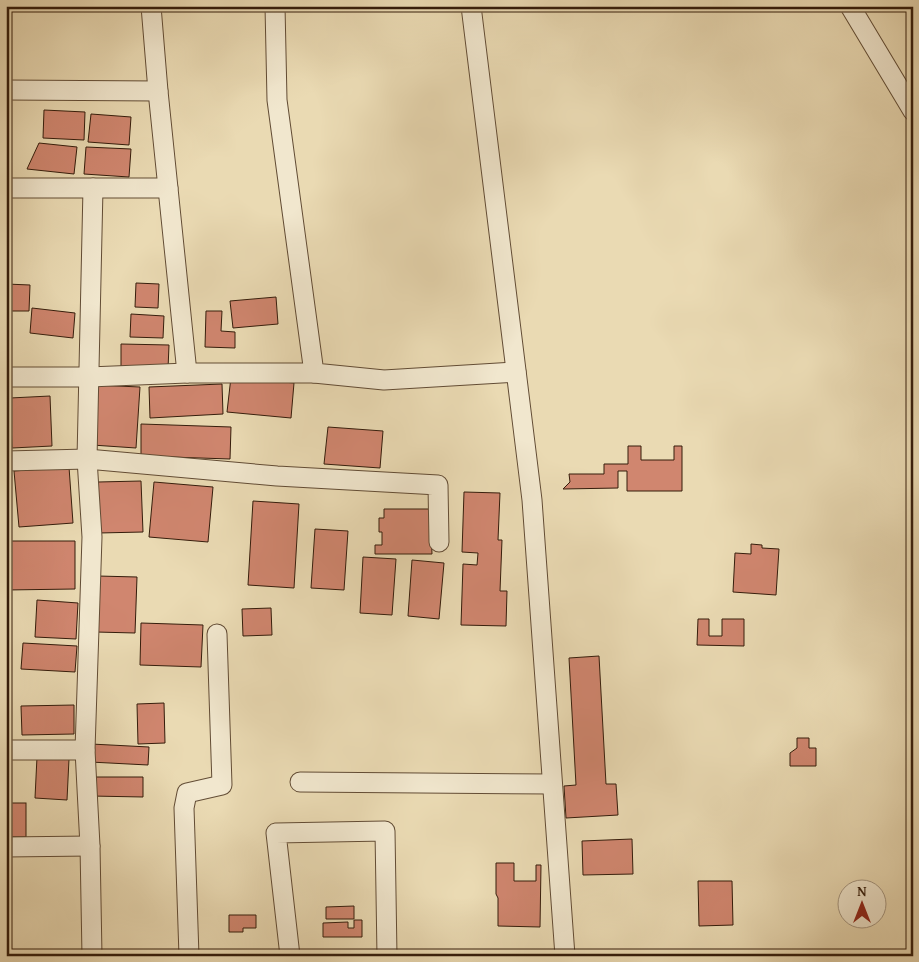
<svg xmlns="http://www.w3.org/2000/svg" width="919" height="962" font-family="'Gentium Book Plus',serif">
	<style>
		.building { fill: #d0866f; stroke: #341c0b }
		.lines { fill: none; stroke-linecap: round; stroke-linejoin: round }
		.minor-casing { stroke: #624c35; stroke-width: 21 }
		.minor { stroke: #f1e7ce; stroke-width: 19 }
	</style>
	<rect width="100%" height="100%" fill="#eadab3"/>
	<filter id="stains"><feTurbulence type="fractalNoise" baseFrequency=".004" numOctaves="4"/><feColorMatrix values="0 0 0 0 .2 0 0 0 0 .09 0 0 0 0 .02 0 0 0 .5 -.17"/></filter>
	<radialGradient id="worn" r=".72"><stop offset=".6" stop-color="#630" stop-opacity="0"/><stop offset="1" stop-color="#630" stop-opacity=".3"/></radialGradient>
	<g class="building">
		<polygon points="44,110 85,112 84,140 43,138"/>
		<polygon points="91,114 131,117 129,145 88,142"/>
		<polygon points="39,143 77,147 74,174 27,169"/>
		<polygon points="86,147 131,149 129,177 84,174"/>
		<polygon points="136,283 159,284 158,308 135,307"/>
		<polygon points="6,284 30,285 29,311 6,311"/>
		<polygon points="276,297 278,324 233,328 230,301"/>
		<polygon points="32,308 75,313 73,338 30,333"/>
		<polygon points="206,311 222,311 221,331 235,332 235,348 205,347"/>
		<polygon points="131,314 164,316 163,338 130,337"/>
		<polygon points="121,344 169,345 168,369 121,368"/>
		<polygon points="231,377 294,383 291,418 227,412"/>
		<polygon points="222,384 223,414 150,418 149,387"/>
		<polygon points="95,385 140,387 136,448 92,445"/>
		<polygon points="50,396 52,446 12,448 10,398"/>
		<polygon points="141,424 231,427 230,459 141,456"/>
		<polygon points="328,427 383,431 380,468 324,464"/>
		<polygon points="628,446 641,446 641,460 674,460 674,446 682,446 682,491 627,491 627,471 618,471 618,488 563,489 570,482 569,474 604,474 604,464 628,464"/>
		<polygon points="69,467 73,523 19,527 14,471"/>
		<polygon points="141,481 143,532 99,533 98,482"/>
		<polygon points="154,482 213,487 208,542 149,537"/>
		<polygon points="464,492 500,493 498,540 502,540 500,591 507,591 506,626 461,625 463,564 477,565 478,553 462,552"/>
		<polygon points="253,501 299,504 294,588 248,585"/>
		<polygon points="384,509 430,509 432,554 375,554 375,545 382,545 382,532 379,532 379,518 384,518"/>
		<polygon points="315,529 348,531 344,590 311,588"/>
		<polygon points="6,541 75,541 75,589 6,590"/>
		<polygon points="751,544 762,545 762,548 779,549 776,595 733,592 735,553 751,554"/>
		<polygon points="363,557 396,559 392,615 360,613"/>
		<polygon points="412,560 444,563 439,619 408,616"/>
		<polygon points="98,576 137,577 135,633 96,632"/>
		<polygon points="37,600 78,603 76,639 35,637"/>
		<polygon points="271,608 272,635 243,636 242,609"/>
		<polygon points="698,619 709,619 709,636 722,636 722,619 744,619 744,646 697,645"/>
		<polygon points="141,623 203,625 201,667 140,665"/>
		<polygon points="23,643 77,646 75,672 21,669"/>
		<polygon points="599,656 606,784 616,784 618,815 566,818 564,786 576,785 569,658"/>
		<polygon points="164,703 165,743 138,744 137,704"/>
		<polygon points="74,705 74,734 22,735 21,706"/>
		<polygon points="797,738 809,738 809,748 816,748 816,766 790,766 790,753 797,748"/>
		<polygon points="91,744 149,747 148,765 90,762"/>
		<polygon points="37,757 69,759 67,800 35,798"/>
		<polygon points="91,777 143,777 143,797 91,796"/>
		<rect x="6" y="803" width="20" height="34"/>
		<polygon points="632,839 633,874 583,875 582,841"/>
		<polygon points="496,863 514,863 514,881 536,881 536,865 541,865 540,927 498,926 498,898 496,894"/>
		<polygon points="698,881 732,881 733,925 699,926"/>
		<polygon points="354,906 354,919 326,919 326,907"/>
		<polygon points="229,915 256,915 256,928 243,928 243,932 229,932"/>
		<polygon points="354,920 362,920 362,937 323,937 323,923 348,922 348,928 354,928"/>
	</g>
	<g class="lines">
		<defs>
			<g id="minor">
				<polyline points="151,6 158,91 187,373"/>
				<polyline points="275,6 277,100 314,373 384,380 516,372"/>
				<polyline points="471,6 532,500 565,956"/>
				<polyline points="850,6 913,111"/>
				<polyline points="6,90 158,91"/>
				<polyline points="6,188 168,188"/>
				<polyline points="6,377 89,377 187,373 314,373"/>
				<polyline points="6,461 87,459 277,476 438,485 439,542"/>
				<polyline points="6,750 85,750"/>
				<polyline points="300,782 552,784"/>
				<polyline points="6,847 90,846"/>
				<polyline points="92,956 90,846 85,750 92,537 87,459 93,188"/>
				<polyline points="189,956 184,808 187,793 222,785 217,634"/>
				<polyline points="290,956 276,833 385,831 387,956"/>
			</g>
		</defs>
		<use href="#minor" class="minor-casing"/>
		<use href="#minor" class="minor"/>
	</g>
	<rect width="919" height="962" fill="none" stroke="#eadab3" stroke-width="25"/>
	<rect x="8" y="8" width="904" height="947" fill="none" stroke="#341c0b" stroke-width="2.5"/>
	<rect x="12" y="12" width="894" height="937" fill="none" stroke="#341c0b"/>
	<g transform="translate(862 904)"><circle r="24" fill="#f1e7ce" stroke="#a59680"/>
	<path d="M0-4L9 19L0 12L-9 19Z" fill="#8f2418"/>
	<text y="-8" font-size="14" font-weight="bold" text-anchor="middle" fill="#341c0b">N</text>
	</g>
	<rect width="100%" height="100%" filter="url(#stains)"/>
	<rect width="100%" height="100%" fill="url(#worn)"/>
</svg>
